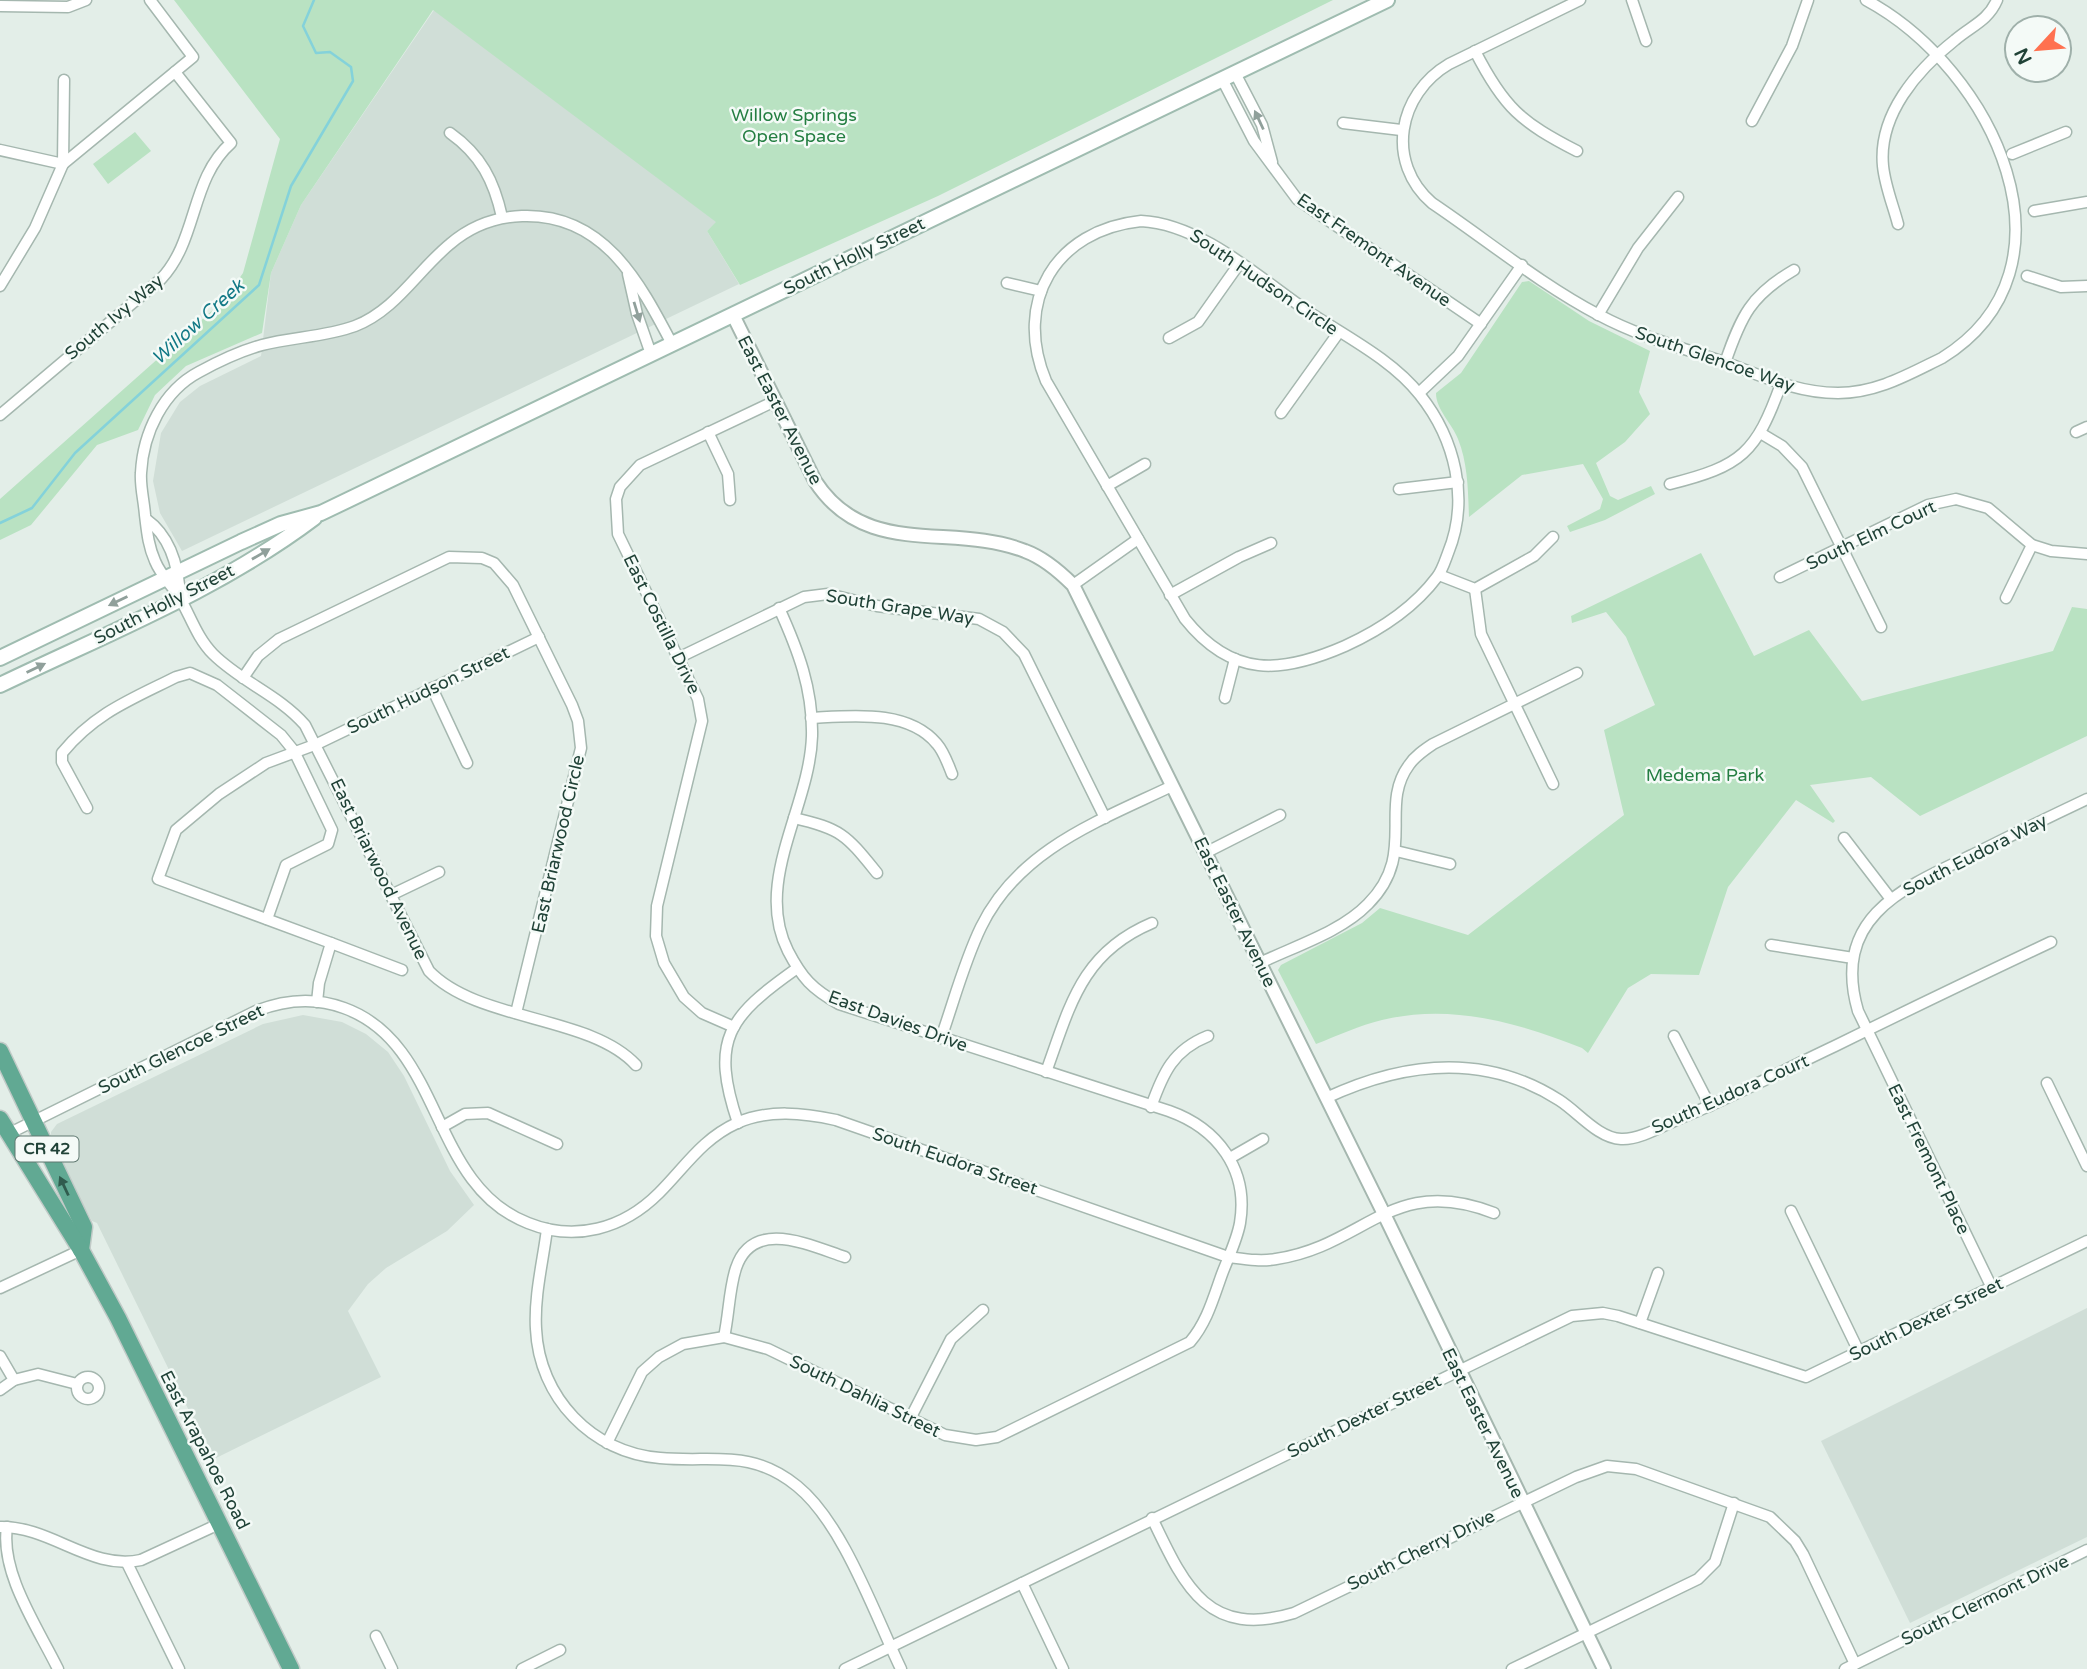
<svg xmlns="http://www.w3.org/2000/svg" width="2087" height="1669" font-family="'Varela Round',sans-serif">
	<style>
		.built { fill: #d0ded7 }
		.green { fill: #b9e2c2 }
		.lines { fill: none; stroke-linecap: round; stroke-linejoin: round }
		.stream { stroke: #84d2da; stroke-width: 2.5 }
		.minor-casing { stroke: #a5b7af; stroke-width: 13 }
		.tertiary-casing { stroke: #a5b7af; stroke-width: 16 }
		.secondary-casing { stroke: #9fbcb0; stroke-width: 18 }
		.primary-casing { stroke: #c1cac7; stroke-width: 19 }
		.minor { stroke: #fff; stroke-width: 10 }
		.tertiary { stroke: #fff; stroke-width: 12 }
		.secondary { stroke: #fff; stroke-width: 14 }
		.primary { stroke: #61a993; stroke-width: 16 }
		.oneway { fill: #90a09b }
		.oneway2 { fill: #305c4e }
		.labels { text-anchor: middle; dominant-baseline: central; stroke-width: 5; stroke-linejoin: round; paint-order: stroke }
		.shield { fill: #f4faf7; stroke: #607971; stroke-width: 2 }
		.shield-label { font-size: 16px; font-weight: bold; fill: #204237 }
		.park-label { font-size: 18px; fill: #247e42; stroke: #f4faf7 }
		.street-label { font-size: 18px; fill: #204237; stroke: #f4faf7 }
		.water-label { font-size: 19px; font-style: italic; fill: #127986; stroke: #f4faf7 }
	</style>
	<rect width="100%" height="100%" fill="#e3eee8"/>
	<g class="built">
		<polygon points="434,10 717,222 707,231 739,284 182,551 160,513 153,481 161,433 180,402 200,386 261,356 271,273 301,205"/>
		<polygon points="303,1015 342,1022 366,1034 388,1052 404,1076 450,1171 474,1205 447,1231 386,1268 368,1284 348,1311 381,1377 216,1458 198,1429 97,1223 92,1221 81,1201 51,1140 51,1132 57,1124 263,1024"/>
		<polygon points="2087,1308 2087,1537 1910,1623 1821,1441"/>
	</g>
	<g class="green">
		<polygon points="174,0 1333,0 938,196 740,285 707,231 716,222 433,10 301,205 271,273 262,333 186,366 155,395 138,430 97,445 31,525 0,540 0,499 224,300 243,273 280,139"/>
		<polygon points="135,132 151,151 108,184 93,164"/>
		<path d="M1529 281 1589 321 1650 351 1639 392 1650 414 1625 442 1596 463 1610 496 1618 500 1651 486 1655 494 1605 520 1570 532 1567 526 1600 509 1603 499 1583 464 1522 475 1469 517C1468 491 1468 464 1458 439 1452 423 1436 410 1436 393L1461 373 1522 282Z"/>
		<path d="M1701 553 1754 656 1809 630 1862 701 2053 651 2072 607 2087 609V736L1920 816 1871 777 1810 785 1835 821 1833 823 1796 800 1728 887 1699 975 1651 974 1628 988 1588 1053 1582 1048C1518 1023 1452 1003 1382 1020 1360 1025 1337 1036 1316 1044L1278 970 1281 965 1362 923 1380 908 1468 935 1624 815 1604 730 1655 705 1626 637 1606 612 1572 623 1571 616Z"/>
	</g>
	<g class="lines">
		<polyline class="stream" points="0,523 32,508 75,453 259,285 291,186 353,81 351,67 330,52 316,53 303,26 314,0"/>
		<defs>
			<g id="minor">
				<path d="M1580 0 1449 64C1398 94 1385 162 1432 203 1487 240 1540 284 1599 315 1640 337 1683 348 1727 363 1764 377 1798 393 1838 393 1877 393 1909 374 1942 358 2087 268 1994 69 1866 0"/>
				<polyline points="1632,0 1646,41"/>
				<polyline points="0,6 68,7 86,0"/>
				<path d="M1475 51C1504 108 1521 122 1577 151"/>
				<polyline points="1235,73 1262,125 1272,162"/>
				<polyline points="1222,79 1254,141 1297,199 1481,324"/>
				<polyline points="1752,121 1792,46 1808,0"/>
				<polyline points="1343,123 1401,130"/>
				<path d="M450 133C481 155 494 181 502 217"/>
				<polyline points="0,150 63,164 193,57 150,0"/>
				<polyline points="2012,154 2066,132"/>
				<polyline points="2034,211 2087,202"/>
				<path d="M1141 221C1201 224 1258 277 1306 310 1343 335 1392 359 1420 395 1455 439 1470 499 1448 553 1445 561 1442 571 1437 577 1413 609 1380 630 1345 646 1281 674 1232 678 1185 619L1046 381C1013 302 1055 230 1141 221Z"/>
				<path d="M1898 224C1893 205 1885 186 1883 166 1878 115 1917 70 1955 40 1971 26 1988 21 1997 0"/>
				<polyline points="628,274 637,314 651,354"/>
				<polyline points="2027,276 2061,287 2087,286"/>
				<polyline points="1007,283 1041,291"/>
				<polyline points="0,286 35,228 63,164 64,80"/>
				<polyline points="1598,315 1638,248 1678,197"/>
				<polyline points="1169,338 1198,322 1239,264"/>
				<path d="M1725 363C1741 316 1751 295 1794 270"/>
				<polyline points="1419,393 1458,356 1522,265"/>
				<polyline points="1281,413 1339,332"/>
				<path d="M0 415 161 279C198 240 190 179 231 143L175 72"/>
				<polyline points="708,432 728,474 730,500"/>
				<polyline points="2076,432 2087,427"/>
				<polyline points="1762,434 1782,446 1802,467 1881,627"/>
				<path d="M1670 484C1742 466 1756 453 1781 384"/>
				<polyline points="1107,486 1145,464"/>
				<polyline points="1399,489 1458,482"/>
				<path d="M146 519C171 537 179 569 180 598"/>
				<polyline points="1439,575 1475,589 1534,556 1553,537"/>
				<polyline points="1780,577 1928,505 1956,499 1988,508 2032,545 2051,551 2087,554"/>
				<polyline points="1073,585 1138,539"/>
				<polyline points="1475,589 1481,634 1553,784"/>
				<polyline points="1170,595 1239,557 1271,543"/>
				<polyline points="2006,598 2032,545"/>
				<polyline points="678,658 804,597 828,594 877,606 979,619 1003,632 1024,654 1105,818"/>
				<polyline points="243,678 258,656 279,639 449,557 482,558 494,563 513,585 572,705 578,721 581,748 516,1013"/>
				<polyline points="432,688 467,763"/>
				<polyline points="1225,698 1235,659"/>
				<path d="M811 718C852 716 908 709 937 744 944 752 948 764 952 774"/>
				<path d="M87 808 62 762V753C95 713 130 700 176 677L190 673 217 685 281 735 294 751 332 830 328 844 286 865 267 919"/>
				<path d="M794 818C842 829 846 835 877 873"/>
				<polyline points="1844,838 1890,898"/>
				<polyline points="1396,851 1450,864"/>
				<polyline points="1207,852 1280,815"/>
				<polyline points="391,895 439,872"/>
				<polyline points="331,943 402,970"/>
				<polyline points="1771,945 1853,958"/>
				<path d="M1260 963C1295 946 1341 932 1368 904 1418 854 1378 807 1409 765 1415 756 1424 750 1433 744L1577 673"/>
				<polyline points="317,1002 319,983 331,943 158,879 176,830 219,794 266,763 317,744 539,637"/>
				<polyline points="734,1027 702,1013 684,997 664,963 656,936 657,906 702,721 698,699 618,534 616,499 620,487 640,465 775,401"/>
				<polyline points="1674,1036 1710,1106"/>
				<path d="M941 1038C954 1001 964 962 981 927 1019 849 1099 821 1172 786"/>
				<path d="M636 1065C590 1015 478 1022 429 971L305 725C279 695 241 682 213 654 198 639 191 618 181 600 173 586 161 576 155 561 148 545 147 531 145 515 144 501 140 486 141 473 143 433 163 391 199 372 219 361 240 351 262 345 292 337 325 337 355 326 396 310 417 271 450 244 471 226 495 217 522 216 603 213 639 281 672 344"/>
				<path d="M1046 1072C1070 1006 1081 953 1152 923"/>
				<polyline points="2047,1083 2087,1166"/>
				<path d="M1326 1098C1403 1062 1484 1052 1559 1100 1578 1112 1598 1138 1621 1139 1640 1140 1664 1125 1681 1118 1733 1097 1784 1070 1835 1046 1906 1011 1979 976 2051 942"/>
				<path d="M1151 1107C1163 1073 1173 1050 1208 1036"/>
				<path d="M738 1123C710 1040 728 1017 796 969"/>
				<polyline points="442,1127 465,1114 488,1113 557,1144"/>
				<path d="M8 1134 256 1011C284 1000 315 997 344 1008 444 1044 429 1185 528 1223 575 1242 623 1229 659 1193 685 1167 702 1139 737 1123 768 1109 804 1113 836 1120L1228 1257C1244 1259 1260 1262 1276 1259 1365 1246 1392 1173 1494 1213"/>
				<polyline points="1230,1158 1263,1139"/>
				<polyline points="1791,1211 1859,1352"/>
				<path d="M547 1229C543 1261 534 1296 536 1329 539 1397 592 1453 660 1458 713 1463 750 1448 797 1486 843 1523 875 1615 901 1669"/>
				<polyline points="0,1288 81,1250"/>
				<path d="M1992 1288 1858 1011C1831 918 1902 888 1972 855 2010 836 2049 817 2087 799"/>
				<polyline points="1640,1323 1658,1273"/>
				<path d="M724 1337C729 1315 729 1289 736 1268 753 1217 811 1246 845 1257"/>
				<polyline points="0,1356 14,1380 0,1390"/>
				<circle cx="88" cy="1388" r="11"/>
				<polyline points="14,1380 38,1374 77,1384"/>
				<polyline points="910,1419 951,1339 983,1310"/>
				<path d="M607 1443 642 1372 659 1357 683 1344 724 1337 768 1349 945 1435 976 1440 997 1437 1190 1342C1207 1322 1213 1299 1222 1274 1228 1258 1237 1240 1240 1223 1249 1169 1217 1128 1169 1111L839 1004C812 989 802 978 788 951 753 882 810 807 812 736 813 689 798 650 779 608"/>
				<path d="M1152 1518C1184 1585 1207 1639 1294 1613L1576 1477 1607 1466 1636 1469 1770 1517 1795 1541 1803 1554 1855 1664"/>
				<path d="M0 1527C51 1526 91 1571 141 1560L221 1523"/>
				<path d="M7 1527C0 1573 38 1628 58 1669"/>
				<polyline points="127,1563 179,1669"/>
				<polyline points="1022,1583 1063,1669"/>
				<polyline points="376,1636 392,1669"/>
				<polyline points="522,1669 560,1650"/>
				<polyline points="845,1669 1572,1316 1603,1313 1618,1316 1806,1377 2087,1241"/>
				<polyline points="1512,1669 1698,1579 1715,1562 1734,1503"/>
				<polyline points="1845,1669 2087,1550"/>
			</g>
			<path id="tertiary" d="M733 315 815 481C866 560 952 522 1025 551 1044 558 1059 571 1073 585L1384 1214 1604 1669"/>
			<g id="secondary">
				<polyline points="0,658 241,542 281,524 321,513 1387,0"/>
				<path d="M0 685C106 634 220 589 314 518"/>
			</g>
			<g id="primary">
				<polyline points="0,1051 84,1227 81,1250"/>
				<polyline points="0,1119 81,1250 118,1318 291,1669"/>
			</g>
		</defs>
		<use href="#minor" class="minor-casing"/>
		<use href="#tertiary" class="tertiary-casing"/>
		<use href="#secondary" class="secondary-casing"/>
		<use href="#primary" class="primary-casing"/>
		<use href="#minor" class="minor"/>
		<use href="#tertiary" class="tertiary"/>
		<use href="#secondary" class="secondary"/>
		<use href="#primary" class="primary"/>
	</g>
	<defs><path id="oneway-solid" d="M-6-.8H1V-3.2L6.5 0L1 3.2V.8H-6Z" transform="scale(1.75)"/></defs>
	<g class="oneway">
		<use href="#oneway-solid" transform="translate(1259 120) rotate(-115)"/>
		<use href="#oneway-solid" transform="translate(637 312) rotate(73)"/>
		<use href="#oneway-solid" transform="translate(261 554) rotate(-30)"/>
		<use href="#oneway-solid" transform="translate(118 601) rotate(154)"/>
		<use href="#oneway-solid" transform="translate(36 668) rotate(-26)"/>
	</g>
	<use class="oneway2" href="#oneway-solid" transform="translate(64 1186) rotate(-115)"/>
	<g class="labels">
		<rect class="shield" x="15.5" y="1136.5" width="63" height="25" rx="5"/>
		<g class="shield-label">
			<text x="47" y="1149">CR 42</text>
		</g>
		<g class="park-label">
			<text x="794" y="115">Willow Springs<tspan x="794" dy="21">Open Space</tspan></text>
			<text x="1705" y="775">Medema Park</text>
		</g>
		<g class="street-label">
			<text transform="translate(1374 250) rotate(35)">East Fremont Avenue</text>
			<text transform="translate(854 256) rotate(-26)">South Holly Street</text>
			<text transform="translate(1264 282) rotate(34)">South Hudson Circle</text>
			<text transform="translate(114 317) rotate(-40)">South Ivy Way</text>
			<text transform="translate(1715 359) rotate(19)">South Glencoe Way</text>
			<text transform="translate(780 410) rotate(63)">East Easter Avenue</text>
			<text transform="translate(1871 535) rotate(-25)">South Elm Court</text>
			<text transform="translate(164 604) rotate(-27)">South Holly Street</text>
			<text transform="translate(900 607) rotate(9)">South Grape Way</text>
			<text transform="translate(662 624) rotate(64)">East Costilla Drive</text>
			<text transform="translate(428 690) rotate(-26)">South Hudson Street</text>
			<text transform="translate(558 844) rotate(-77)">East Briarwood Circle</text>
			<text transform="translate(1975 855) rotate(-27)">South Eudora Way</text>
			<text transform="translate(379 869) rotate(64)">East Briarwood Avenue</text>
			<text transform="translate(1235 912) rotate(64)">East Easter Avenue</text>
			<text transform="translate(898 1021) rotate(20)">East Davies Drive</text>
			<text transform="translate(181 1049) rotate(-26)">South Glencoe Street</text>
			<text transform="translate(1730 1094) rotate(-24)">South Eudora Court</text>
			<text transform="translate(1929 1159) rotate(64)">East Fremont Place</text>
			<text transform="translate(955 1161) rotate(19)">South Eudora Street</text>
			<text transform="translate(1926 1319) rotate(-26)">South Dexter Street</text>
			<text transform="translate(865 1396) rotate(26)">South Dahlia Street</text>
			<text transform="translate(1364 1416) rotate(-26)">South Dexter Street</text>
			<text transform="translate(1483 1423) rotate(64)">East Easter Avenue</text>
			<text transform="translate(205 1450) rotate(63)">East Arapahoe Road</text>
			<text transform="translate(1421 1550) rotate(-26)">South Cherry Drive</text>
			<text transform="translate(1985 1600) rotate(-26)">South Clermont Drive</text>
		</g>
		<g class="water-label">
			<text transform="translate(198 322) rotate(-42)">Willow Creek</text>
		</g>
	</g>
	<g transform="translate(2038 49) rotate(244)"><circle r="33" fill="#f4faf7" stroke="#9fb0aa" stroke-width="2"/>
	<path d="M0-5L12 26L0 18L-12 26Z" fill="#ff7150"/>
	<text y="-10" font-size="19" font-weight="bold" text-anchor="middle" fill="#204237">N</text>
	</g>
</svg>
